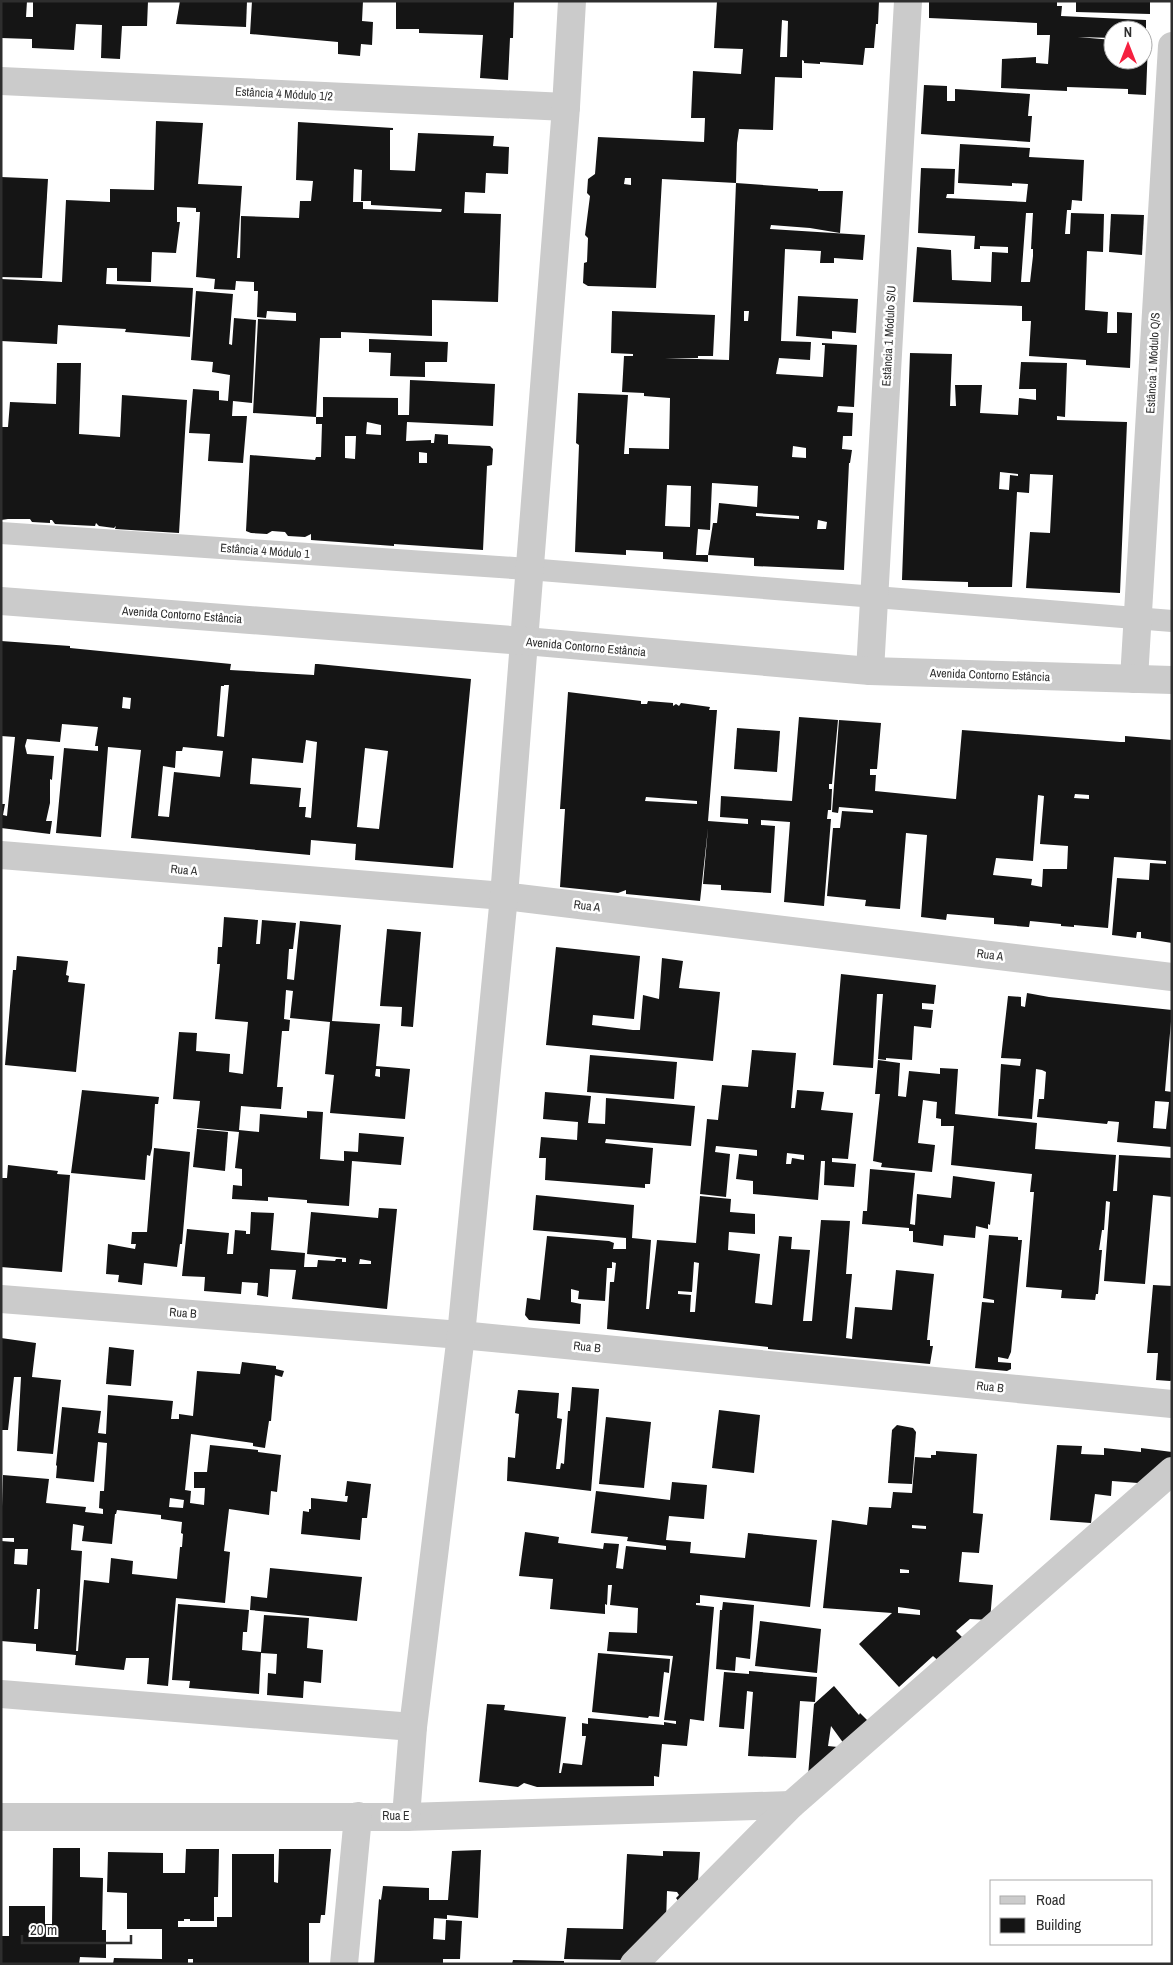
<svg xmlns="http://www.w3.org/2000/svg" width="1173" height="1965" font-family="'Archivo Narrow',sans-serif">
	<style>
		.building { fill: #151515; fill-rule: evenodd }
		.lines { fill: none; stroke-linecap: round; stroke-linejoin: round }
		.service { stroke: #cbcbcb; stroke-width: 22 }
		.minor { stroke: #cbcbcb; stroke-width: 28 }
		.tertiary { stroke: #cbcbcb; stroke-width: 28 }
		.labels { text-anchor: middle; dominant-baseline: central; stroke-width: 5; stroke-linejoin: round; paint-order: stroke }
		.street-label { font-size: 12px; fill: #2e2e2e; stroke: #fff }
	</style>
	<rect width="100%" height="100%" fill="#fff"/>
	<g class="building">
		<polygon points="1,1 27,1 26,17 33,17 33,1 148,1 147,26 122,26 120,59 101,58 102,25 76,24 74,50 32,48 32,39 1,38"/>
		<polygon points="180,1 247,1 246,27 176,24"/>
		<polygon points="252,1 363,1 362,21 373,22 372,45 361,44 360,56 338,54 338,42 250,34"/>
		<polygon points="396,1 514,1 513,38 510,38 508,80 480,78 483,35 419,33 419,29 396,29"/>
		<path d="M717 1H879L878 24H876L874 48H865L863 65 820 62V64L804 63V61L802 60V78L775 77 773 130 739 129 737 143 736 183 818 189V191H843L840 233 810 228 771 225 770 229 865 235 863 260 834 258V263H820L821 251 785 249 781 341 811 342 810 360 779 358 776 374 823 377 825 345H822V343L857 345 854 407 838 406 837 412 853 413 852 436H843L842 449 852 450 850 463H849L844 570 754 566V558L708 555V562L663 559V552L626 550V555L575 552 579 445 576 443 578 393 628 395 624 454H629V448L669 449 670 398 644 396V393L622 392 624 356H633V354L611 353 612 311 715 315 713 356H698V358H665L729 360 736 183 662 179 656 288 588 286 583 283 584 263 587 262 588 238 585 235 590 196 587 193 588 179 595 174 598 137 704 142 705 118H691L693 71 741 74 743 49 714 48ZM782 20 788 21 787 57H780ZM625 178H631V185L624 184ZM744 311H749L748 321H744ZM793 446 806 448V458L792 457ZM712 483 758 486 757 507 719 503 717 523H713L708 555H696L698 529 710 530ZM667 485 691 486 690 527 665 526ZM756 513 799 516V519L756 516ZM818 520 827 522 826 529H817Z"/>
		<polygon points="929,1 1057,1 1057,6 1062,6 1061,16 1146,20 1146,39 1143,39 1143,30 1113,30 1113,38 1078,37 1113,40 1113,60 1143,60 1143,42 1148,42 1146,95 1128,94 1128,89 1067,87 1067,91 1001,88 1002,59 1036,57 1036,63 1048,64 1050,35 1037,35 1037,23 929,18"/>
		<polygon points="1076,1 1150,1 1150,14 1076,12"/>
		<polygon points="924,85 947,86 947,101 955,101 955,89 1030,94 1028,116 1032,116 1030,142 921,134"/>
		<path d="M156 121 203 123 198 184 242 186 237 258H240L241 216 299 218 300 201H311L313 181 296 180 298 122 393 128V130H390V170L415 171 418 133 494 136 493 146 509 147 508 174 486 173 485 193 465 192 464 213 501 214 498 302 432 300V336L341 332V338H320L316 417 253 413 258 319 296 321V313L267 311 266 318 257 317 258 291H254V282L236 281 235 290 214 289 215 279 196 277 200 212H196V208L177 207V222H180L176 253 152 252 151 282 117 281V268H107L106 284 193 288 190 337 125 332 126 329 58 325 57 344 1 341V279L62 282 66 200 110 202V189L154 190ZM354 169 362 170 361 201H371V205L442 209 441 212 363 209V202H353Z"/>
		<path d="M960 144 1030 148 1029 157 1084 160 1082 201 1072 200 1071 210H1067L1065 234H1070L1071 213 1104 214 1103 252 1087 251 1085 310 1108 312 1107 333H1117V312L1132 313 1130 368 1086 365V360L1029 356 1031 321H1022V306L913 302 917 247 951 250 952 280 991 282 992 252 1008 253V247L980 246V249H974L975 236 918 233 921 168 955 169 954 194H947L946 198 1026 202 1028 184 1012 183V186L958 183ZM1026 213H1033L1031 249H1033V256L1030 282H1021Z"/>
		<polygon points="1,177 48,179 42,278 1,277"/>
		<polygon points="1111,214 1144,215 1142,255 1109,252"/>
		<polygon points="196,291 233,294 229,344 232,345 234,318 256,320 252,403 233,401 232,416 247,416 243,463 208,461 210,434 189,433 193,389 219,391 219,400 228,401 230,375 212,372 213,362 191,360"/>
		<polygon points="798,296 858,299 856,333 832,331 832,339 796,336"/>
		<polygon points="369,339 448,342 447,362 425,362 425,377 390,376 391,353 369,352"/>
		<path d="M910 353 952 354 950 406H956L955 385H982L980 413 1018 415 1019 398 1036 400V389H1019L1021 362 1067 363 1065 417 1057 416V420L1127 422 1120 593 1026 588 1030 532 1050 533 1053 475 1030 474 1029 493 1017 492 1012 587H968V582L902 580ZM1000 472 1018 474V476L1010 475 1009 490 999 489Z"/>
		<polygon points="57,363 81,363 79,434 120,437 122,395 187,400 179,533 115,529 116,526 114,528 99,526 96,523 95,526 55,524 52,520 50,520 50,523 32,522 30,519 8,519 1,520 1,427 8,427 10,402 56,404"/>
		<path d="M410 380 495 384 493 426 407 422 406 441 431 440V443H434L435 434 448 435V444L490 446 493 449 492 465 487 466 483 550 394 544V546L311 540V534L305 537 288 536 285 532 272 531 267 534 251 533 246 531 250 455 315 460 316 457H321L322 424H316V417H323V397L398 398V415H409ZM367 422 381 425V435L366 434ZM345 436H356L355 459 345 458ZM419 452 427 453V463H419Z"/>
		<path d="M1 641 70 646V648L231 664 230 670 314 675 315 664H318L471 679 453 868 355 860 356 844 311 840 310 855 131 838 141 750 108 747 101 837 56 833 64 748 98 751V746H95L98 727 62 724 60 742 27 739 25 746 27 754 54 756 52 780 50 779V803L46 821H52L50 834 1 828V804H5L3 815 7 816 15 737 1 736ZM224 685H229L224 737 217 736 221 686H224ZM123 697 131 698 130 709 122 708ZM306 740 317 742 311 818 305 817 306 807H299L301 788 250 784 252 758 303 763ZM183 747 223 751 220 777 174 772 169 817 158 816 163 766 175 768 176 751H182ZM365 748 388 751 379 829 357 827Z"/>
		<path d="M568 692 641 701V704H647L648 701 673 703V706L676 704 679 706 681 703 710 707 709 710H717L708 821 748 824V819L720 817 721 796 792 801 799 717 838 720 832 784H829V789H832L831 810H828L827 819H831L824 906 784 902 790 822 761 820V825L775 826 771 893 721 890V885L703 884 708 828 700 901 626 894V890L618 893 560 887 565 809H560ZM646 797 697 801V804L645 801Z"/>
		<path d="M839 720 881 723 877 769H870V775H876L875 791 955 799H956L962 730 1120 742H1125V736L1172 740V943L1141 938V932H1137L1136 938 1112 935 1117 878 1149 880 1150 863 1166 864V861L1114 857 1108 928 1074 925V927L1061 926V924L1030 921 1029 927H1028L994 924V918L947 914 946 920 921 917 927 835 906 833 900 909 865 906 866 900 827 896 833 828H840L842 811 873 813V810L839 807 838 813 832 812ZM1075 794 1089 795V799L1074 798ZM1038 795 1044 796 1040 844 1068 846 1067 869H1043L1042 887 1031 885 1032 879 993 875 996 858 1033 861Z"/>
		<polygon points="737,728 780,731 777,772 734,769"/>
		<path d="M224 917 258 920 256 944H260L262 920 296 923 293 949H289L287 979 294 980 300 921 341 925 332 1021 380 1024 376 1066 410 1069 405 1119 330 1113 334 1075 325 1074 330 1022 290 1018 293 991 286 990 284 1019 290 1020 289 1031H282L277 1087H283L281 1109 241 1106 239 1130 259 1132 260 1114 307 1118V1111L323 1112 320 1159 344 1161V1151L358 1152 359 1133 404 1137 401 1165 352 1161 349 1206 307 1203V1200L268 1197V1201L232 1199 233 1185 242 1186V1169L235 1168 239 1132 197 1128 200 1101 173 1099 179 1032 197 1033 196 1051 230 1054 229 1072 243 1074 248 1022 215 1019 220 964H217L218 947H222ZM376 1069H380V1077L375 1076Z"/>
		<polygon points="387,929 421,932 413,1027 401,1026 402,1007 380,1006"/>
		<polygon points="556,947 640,956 634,1019 593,1015 592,1025 633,1030 640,1030 643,995 659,999 662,958 683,961 679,988 720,992 713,1061 546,1045"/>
		<polygon points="17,956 68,961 66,975 69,976 68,982 85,984 76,1072 5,1065 13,970 16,970"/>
		<polygon points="841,974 936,985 934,1004 922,1003 922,1009 933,1010 931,1028 914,1026 912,1060 886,1058 886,1060 878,1059 883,994 877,994 873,1068 833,1065"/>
		<path d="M1027 993 1049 997 1172 1010 1165 1091 1172 1092V1147L1117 1142 1119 1122 1108 1121 1107 1124 1037 1117 1039 1099H1044L1046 1072 1042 1070 1036 1069 1032 1119 998 1116 1001 1064 1020 1066 1021 1059 1001 1058 1008 996 1021 997V1006L1025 1007ZM1155 1101 1169 1102 1166 1129 1153 1128Z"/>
		<path d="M752 1050 796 1053 791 1108H795L797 1090 824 1092 821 1110 853 1113 848 1159 832 1158V1162L856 1164 854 1187 824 1185 825 1161H821L818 1200 753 1194V1181L736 1179 739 1154 757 1156V1150L716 1146 715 1152 730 1154 726 1197 700 1194 707 1119 718 1120 722 1085 748 1087ZM787 1153 804 1155V1160L792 1158 791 1164H786Z"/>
		<polygon points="590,1055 677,1062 674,1099 587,1092"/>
		<polygon points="878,1060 900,1063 898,1096 906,1097 909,1071 940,1074 940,1068 958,1069 955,1114 1037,1123 1035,1149 1116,1155 1113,1191 1117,1191 1119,1155 1172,1158 1172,1197 1153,1195 1145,1284 1104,1281 1110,1202 1106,1201 1104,1230 1102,1230 1099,1250 1102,1250 1098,1294 1096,1294 1095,1300 1061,1298 1062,1290 1026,1287 1034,1192 1030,1192 1032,1174 951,1165 954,1126 941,1126 941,1119 936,1118 937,1102 923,1100 918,1143 935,1145 932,1172 881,1167 882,1163 873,1161 880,1094 875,1094"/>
		<polygon points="82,1090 159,1097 158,1104 155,1104 152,1148 150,1156 147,1155 145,1180 71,1173"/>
		<polygon points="545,1092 591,1096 588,1123 605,1124 606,1098 695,1106 691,1146 606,1139 605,1143 653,1148 650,1184 645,1184 645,1188 545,1180 546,1158 539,1158 541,1137 577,1140 578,1122 543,1119"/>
		<polygon points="197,1129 228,1132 225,1171 193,1167"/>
		<polygon points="154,1148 190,1152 182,1244 180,1244 177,1267 144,1263 142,1285 118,1282 119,1275 106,1274 108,1244 135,1249 136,1244 131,1244 132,1232 147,1232"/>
		<polygon points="8,1165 58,1171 57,1174 70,1175 62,1272 1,1267 1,1178 7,1178"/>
		<polygon points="870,1169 915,1173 910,1224 915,1225 917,1194 951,1198 953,1176 995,1182 990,1225 988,1224 988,1229 976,1226 975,1238 944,1235 943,1246 913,1242 913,1231 909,1231 909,1228 862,1224 863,1211 867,1211"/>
		<path d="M536 1195 634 1205 632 1238 651 1240 646 1309H649L657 1240 696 1243 700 1196 731 1199 730 1212 755 1214V1234L729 1232 728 1250 760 1254 755 1303 772 1305 779 1236 792 1237 791 1249 810 1250 803 1321H812L821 1220 850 1221 846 1274H852L846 1338 852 1339 855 1307 892 1310 896 1270 934 1274 927 1340H930V1346H933L930 1364 768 1349V1347L607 1329 610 1282H614L616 1263 612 1262V1268H607L605 1301 578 1299 579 1291 571 1289V1302L581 1304 580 1324 529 1320 525 1315 527 1298 540 1300 547 1236 609 1241 614 1243 613 1249H626V1238L533 1230ZM694 1262 699 1263 695 1312H690L691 1295 678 1294V1291L692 1292Z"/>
		<path d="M379 1208 397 1209 387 1309 292 1299 296 1270 270 1269 268 1297 257 1295 258 1283 242 1282 241 1294 204 1291 205 1277 182 1276 187 1229 229 1233 227 1254H233L235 1230 246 1231V1234H250L251 1212 274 1213 271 1250 305 1253 304 1267H317L318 1260 335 1261 336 1259H342V1262H346V1258L307 1254 311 1212 378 1218ZM360 1259 371 1261V1264H359Z"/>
		<polygon points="989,1235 1018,1237 1018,1240 1022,1240 1011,1352 1008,1359 998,1357 998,1362 1011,1363 1011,1369 1007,1371 975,1368 982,1302 994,1303 994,1300 983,1298"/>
		<polygon points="1153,1285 1172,1286 1172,1380 1170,1381 1156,1380 1158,1353 1147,1353"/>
		<polygon points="1,1338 36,1343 32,1377 61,1380 53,1454 17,1451 21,1377 14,1377 8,1430 1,1430"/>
		<polygon points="109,1347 134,1350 131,1386 106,1384"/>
		<path d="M242 1362 276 1366V1369L284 1371 282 1377 275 1375 271 1421H269L265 1448 253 1446V1443L191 1434 185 1490 191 1491 190 1503 204 1505 205 1488H194V1472H207L210 1445 258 1450V1452L281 1455 277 1492 271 1491 269 1515 229 1509 224 1551 230 1552 225 1603 176 1598 168 1686 147 1684 149 1658H126L124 1670 75 1665 76 1655 36 1651V1644L1 1641V1541L14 1542V1538H1L3 1475 49 1479 46 1503 86 1507 85 1512 103 1514V1509L99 1508 100 1491H104L107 1443 98 1442 94 1482 56 1478 57 1466 56 1465 62 1407 101 1411 98 1433 106 1434 108 1395 173 1401 171 1419H179V1414L193 1416 197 1371 240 1374ZM170 1498 184 1500 183 1508 169 1507ZM117 1510 161 1515V1519L182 1522 181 1533 183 1534 182 1547H180L177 1579 132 1574 133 1561 111 1558 109 1583 84 1580 78 1651H76L82 1551 71 1550 73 1524 84 1526 82 1541 112 1544 115 1514H116ZM15 1549H28L27 1565 14 1564ZM37 1589H40L38 1629H34Z"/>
		<polygon points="572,1387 599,1389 591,1491 507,1481 508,1457 515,1458 519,1414 515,1413 518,1390 559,1393 557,1418 562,1419 556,1469 560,1469 561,1463 564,1464 568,1411 570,1411"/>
		<polygon points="719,1410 760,1415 754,1473 712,1468"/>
		<polygon points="606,1417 651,1422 644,1488 599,1484"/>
		<polygon points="897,1425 913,1428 916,1432 912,1484 888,1483 892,1430"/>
		<polygon points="1057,1445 1082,1446 1081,1454 1104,1455 1104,1448 1141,1452 1141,1448 1172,1452 1172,1463 1138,1483 1112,1481 1111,1496 1095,1494 1091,1523 1050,1520"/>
		<path d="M936 1451 977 1454 973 1513 983 1514 979 1553 962 1552 959 1582 993 1585 990 1620 970 1619 956 1631 966 1641 942 1664 933 1656 899 1687 859 1644 892 1613 823 1608 832 1520 867 1525 869 1507 891 1508 893 1492 912 1493 915 1457 931 1458V1455H936ZM912 1525 926 1526V1529L912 1528ZM900 1569 909 1570V1573H900ZM898 1607 920 1610V1615L898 1613Z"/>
		<polygon points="347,1481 371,1484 367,1518 362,1518 360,1540 301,1534 303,1511 309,1512 309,1509 311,1509 311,1498 347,1502 348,1496 345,1496"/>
		<polygon points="672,1482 707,1485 704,1519 669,1516 666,1540 691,1542 690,1553 745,1558 748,1533 817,1540 810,1607 700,1595 700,1603 696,1603 696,1605 714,1607 704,1721 690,1719 687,1746 662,1744 659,1777 654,1776 654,1786 537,1787 524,1783 518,1787 479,1782 487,1704 505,1705 504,1710 566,1717 559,1773 561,1773 563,1763 582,1765 586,1736 582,1736 582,1723 588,1724 588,1718 664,1725 664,1722 676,1724 676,1721 664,1720 673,1656 607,1651 609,1632 637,1633 638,1608 610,1605 612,1585 608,1585 607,1605 605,1604 605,1614 550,1609 553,1579 519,1576 525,1532 559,1537 558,1543 603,1549 604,1543 619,1544 616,1568 623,1569 626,1546 666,1550 666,1546 627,1541 628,1537 591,1533 596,1491 670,1500"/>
		<polygon points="270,1568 362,1577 357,1621 250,1610 251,1596 267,1598"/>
		<polygon points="723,1602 754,1605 750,1659 736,1657 735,1671 716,1669 720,1610 722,1610"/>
		<polygon points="178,1604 249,1610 247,1632 243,1632 242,1650 261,1652 264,1615 309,1618 307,1648 323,1650 321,1683 304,1681 303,1698 267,1695 268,1673 276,1674 277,1654 261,1653 259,1694 189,1688 190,1681 172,1680"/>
		<polygon points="760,1621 821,1629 817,1673 755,1666"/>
		<polygon points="598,1653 670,1659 669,1673 664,1672 659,1717 649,1716 648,1718 592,1712"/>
		<polygon points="749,1671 817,1677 815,1702 800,1701 796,1758 748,1756 753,1692 747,1691 744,1729 719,1727 724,1672 749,1674"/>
		<path d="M834 1686 859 1715 860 1713 876 1729 807 1788 814 1704ZM831 1726 847 1748 828 1746Z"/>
		<polygon points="53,1848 80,1848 80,1877 103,1878 102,1930 106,1930 106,1958 80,1957 79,1964 1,1964 1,1936 9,1936 9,1906 45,1906 45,1924 52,1924"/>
		<polygon points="186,1849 219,1849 218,1897 214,1897 214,1921 190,1921 190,1919 184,1919 184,1921 178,1921 178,1927 217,1927 217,1917 232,1917 232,1854 274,1854 274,1882 278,1883 279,1849 331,1849 325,1915 321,1915 320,1923 309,1923 309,1964 193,1964 193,1959 188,1959 188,1964 113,1964 114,1958 162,1959 162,1929 127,1929 127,1893 107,1892 108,1852 163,1853 163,1873 185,1873"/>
		<polygon points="481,1850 478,1918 447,1915 447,1919 434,1918 433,1939 445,1940 446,1920 462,1921 460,1959 443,1959 443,1964 374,1964 379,1899 381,1900 383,1886 429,1888 429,1900 448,1900 452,1851"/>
		<polygon points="663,1851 700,1852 698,1881 683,1907 676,1898 679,1895 677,1892 667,1891 666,1922 623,1960 564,1959 567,1928 623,1929 627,1854 663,1856"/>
		<polygon points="513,1960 564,1961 564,1964 512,1964"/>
	</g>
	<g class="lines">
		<polyline class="service" points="1,533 528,569 1172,621"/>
		<g class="minor">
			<polyline points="1,81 566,107"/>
			<polyline points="870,671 908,1"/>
			<polyline points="1134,679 1172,46"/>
			<polyline points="1,855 504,896 1172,977"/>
			<polyline points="1,1299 461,1335 1172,1404"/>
			<polyline points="1,1694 413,1727"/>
			<polyline points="1,1817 406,1817 791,1805"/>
			<polyline points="406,1817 413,1727 461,1335 504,896 566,107 572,1"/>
			<polyline points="344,1964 358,1816"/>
			<polyline points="634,1964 791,1805 1172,1471"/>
		</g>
		<polyline class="tertiary" points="1,601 525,641 870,671 1172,680"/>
	</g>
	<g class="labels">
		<g class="street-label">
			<text transform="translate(284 94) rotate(3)">Estância 4 Módulo 1/2</text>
			<text transform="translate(889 336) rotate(-87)">Estância 1 Módulo S/U</text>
			<text transform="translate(1153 363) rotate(-87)">Estância 1 Módulo Q/S</text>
			<text transform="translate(265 551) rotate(4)">Estância 4 Módulo 1</text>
			<text transform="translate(182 615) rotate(4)">Avenida Contorno Estância</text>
			<text transform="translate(586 647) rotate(5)">Avenida Contorno Estância</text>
			<text transform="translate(990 675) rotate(2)">Avenida Contorno Estância</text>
			<text transform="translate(184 870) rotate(5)">Rua A</text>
			<text transform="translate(587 906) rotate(7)">Rua A</text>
			<text transform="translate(990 955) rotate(7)">Rua A</text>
			<text transform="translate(183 1313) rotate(4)">Rua B</text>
			<text transform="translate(587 1347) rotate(6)">Rua B</text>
			<text transform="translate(990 1387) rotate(6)">Rua B</text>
			<text x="396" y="1816">Rua E</text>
		</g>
	</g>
	<rect width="1173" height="1965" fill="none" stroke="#2e2e2e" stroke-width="5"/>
	<rect x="990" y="1880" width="162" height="65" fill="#ffffff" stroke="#ababab"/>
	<rect x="1000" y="1896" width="25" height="8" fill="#cbcbcb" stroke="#ababab"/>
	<text x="1036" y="1905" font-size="15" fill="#2e2e2e">Road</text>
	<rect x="1000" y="1918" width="25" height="15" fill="#151515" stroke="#ababab"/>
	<text x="1036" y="1930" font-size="15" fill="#2e2e2e">Building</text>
	<g transform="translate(1128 45)"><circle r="24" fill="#ffffff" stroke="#ababab"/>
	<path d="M0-4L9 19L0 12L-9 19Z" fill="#f5203f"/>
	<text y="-8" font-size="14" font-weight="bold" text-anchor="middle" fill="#2e2e2e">N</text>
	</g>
	<path d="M22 1935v8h109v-8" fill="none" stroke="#2e2e2e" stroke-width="2.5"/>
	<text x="30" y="1935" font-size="15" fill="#2e2e2e" stroke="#ffffff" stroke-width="4" paint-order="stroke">20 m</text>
</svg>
